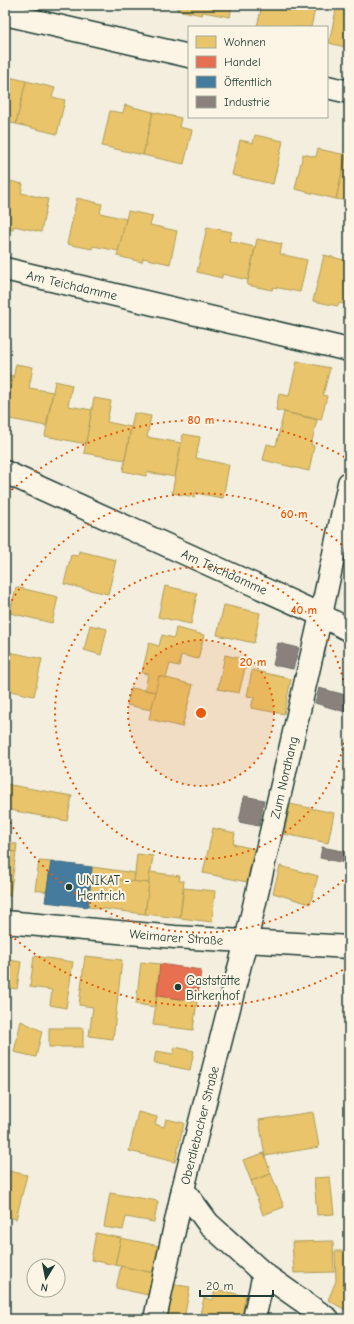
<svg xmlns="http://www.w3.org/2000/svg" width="354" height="1324" font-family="'Comic Neue',sans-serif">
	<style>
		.homes { fill: #e9c46a; stroke: #ac9c5a }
		.shops { fill: #e76f51; stroke: #ab6048 }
		.public { fill: #457b9d; stroke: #3a687e }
		.industry { fill: #8a817c; stroke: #6a6d66 }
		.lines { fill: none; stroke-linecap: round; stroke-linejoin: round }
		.minor-casing { stroke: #1f3d34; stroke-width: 25 }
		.minor { stroke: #fcf5e5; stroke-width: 22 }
		.ring { fill: none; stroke: #e8590c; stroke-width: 2; stroke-dasharray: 2 4 }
		.poi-dot { fill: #1f3d34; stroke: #fcf5e5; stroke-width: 1.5 }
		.labels { text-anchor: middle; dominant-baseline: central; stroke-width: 4; stroke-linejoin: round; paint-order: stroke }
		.street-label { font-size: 13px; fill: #1f3d34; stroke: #fcf5e5 }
		.poi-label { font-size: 13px; fill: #1f3d34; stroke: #fcf5e5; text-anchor: start }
		.centre { fill: #e8590c; stroke: #fcf5e5; stroke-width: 2 }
		.ring-label { font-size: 12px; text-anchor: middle; font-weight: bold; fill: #e8590c; stroke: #fcf5e5; stroke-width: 4; stroke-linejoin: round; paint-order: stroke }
	</style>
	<rect width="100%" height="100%" fill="#f3eede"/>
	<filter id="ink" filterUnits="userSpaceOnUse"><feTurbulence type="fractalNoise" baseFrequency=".025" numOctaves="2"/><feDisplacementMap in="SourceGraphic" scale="8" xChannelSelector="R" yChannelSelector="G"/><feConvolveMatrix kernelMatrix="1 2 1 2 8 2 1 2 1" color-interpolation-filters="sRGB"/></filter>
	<g filter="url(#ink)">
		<g class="homes">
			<polygon points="178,5 232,5 230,17 203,12 202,15 177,10"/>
			<polygon points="262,5 316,5 311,27 257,27"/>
			<polygon points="337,5 349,5 349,48 329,43"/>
			<polygon points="5,76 26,81 16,124 5,122"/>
			<polygon points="26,81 55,88 52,97 65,100 57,134 16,124"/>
			<polygon points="125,105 153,112 143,155 102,146 110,111 123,113"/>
			<polygon points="153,112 181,118 179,127 192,130 184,164 143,155"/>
			<polygon points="255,135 283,141 273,184 232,175 240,140 253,143"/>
			<polygon points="318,149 346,155 336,199 295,189 303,154 316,157"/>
			<polygon points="346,155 349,156 349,201 336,199"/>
			<polygon points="5,180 23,184 21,193 48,199 41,232 14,226 13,230 5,228"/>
			<polygon points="77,198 102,204 100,213 126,219 119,251 93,246 92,249 67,244"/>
			<polygon points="128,211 153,216 150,225 177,231 170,264 143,258 142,262 117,256"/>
			<polygon points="207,227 232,232 229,241 255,247 248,280 222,274 222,278 197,272"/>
			<polygon points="257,239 282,244 280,254 307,260 300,292 273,287 272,290 247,285"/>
			<polygon points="324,255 348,261 346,271 349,271 349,305 339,303 338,306 313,301"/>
			<polygon points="297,361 330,368 323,395 327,396 321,420 276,410 279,394 289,396"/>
			<polygon points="16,364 33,367 29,388 53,392 46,426 5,418"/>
			<polygon points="5,374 13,376 7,409 5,409"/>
			<polygon points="55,381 72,385 68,406 92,410 86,444 45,436"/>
			<polygon points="94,398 111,401 107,422 131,427 125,460 84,453"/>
			<polygon points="284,412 317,420 311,445 314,446 309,471 263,460 267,444 276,446"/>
			<polygon points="134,413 151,416 147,437 181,443 175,477 147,472 146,476 123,471"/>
			<polygon points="183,434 200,437 196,458 229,465 223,498 195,493 195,497 172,493"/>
			<polygon points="79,551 116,560 108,594 64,584 71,555 78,556"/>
			<polygon points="346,585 349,586 349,598 343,596"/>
			<polygon points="165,586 197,593 191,624 158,617"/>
			<polygon points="16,587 58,597 52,623 10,613"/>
			<polygon points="224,605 260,613 254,643 217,635"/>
			<polygon points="90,625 107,629 101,655 84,650"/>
			<polygon points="176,628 204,635 198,659 181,655 179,666 170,664 166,678 159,676 156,692 145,690 148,674 142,673 149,643 159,646 162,635 174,638"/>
			<polygon points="5,651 42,659 34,696 5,690"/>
			<polygon points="225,655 247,660 239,693 218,689"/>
			<polygon points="252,670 291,679 284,714 251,708 254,697 247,696"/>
			<polygon points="159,676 193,685 182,727 149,719"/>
			<polygon points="131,688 156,692 151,710 127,705"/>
			<polygon points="5,784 72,796 67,821 5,809"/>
			<polygon points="290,804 334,813 328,843 284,834"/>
			<polygon points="213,828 235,833 233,844 254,849 247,882 203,873"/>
			<polygon points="5,843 17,844 16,852 5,851"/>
			<polygon points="5,851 16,852 10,896 5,895"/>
			<polygon points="137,854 153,856 149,883 134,882"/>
			<polygon points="39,861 51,862 47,892 35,890"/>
			<polygon points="280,866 318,876 310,904 273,893"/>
			<polygon points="92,867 135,873 134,882 91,877"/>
			<polygon points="150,872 180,876 179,881 184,881 180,918 145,914"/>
			<polygon points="91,877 149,883 145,914 88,907"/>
			<polygon points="184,888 215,891 212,922 180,918"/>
			<polygon points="5,953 9,954 5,982"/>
			<polygon points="34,956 73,962 66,1008 50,1005 52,990 30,987"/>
			<polygon points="85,956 122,960 113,1039 89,1036 93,1007 79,1005"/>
			<polygon points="9,960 21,962 17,989 5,987"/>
			<polygon points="141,962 160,964 155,1007 136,1004"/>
			<polygon points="157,996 197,1001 193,1030 153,1025"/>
			<polygon points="21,1021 42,1031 36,1057 14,1052"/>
			<rect x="49" y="1028" width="34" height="19"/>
			<polygon points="175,1047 194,1051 190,1070 154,1063 156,1051 173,1054"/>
			<polygon points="349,1082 349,1096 344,1095"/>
			<polygon points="138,1112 157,1117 155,1124 164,1127 166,1119 184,1123 175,1162 129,1151"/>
			<polygon points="313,1112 319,1147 265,1156 259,1120"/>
			<polygon points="264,1153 271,1174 251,1181 243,1160"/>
			<polygon points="9,1171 27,1175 16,1219 5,1216 5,1187"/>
			<polygon points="271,1174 284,1207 263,1215 251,1181"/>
			<polygon points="330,1177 334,1214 317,1215 314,1178"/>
			<polygon points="110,1193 158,1201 154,1222 126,1217 123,1230 104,1227"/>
			<polygon points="347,1226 349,1226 349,1246 348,1246"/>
			<polygon points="96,1233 121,1238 115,1265 91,1260"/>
			<polygon points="121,1238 159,1246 153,1273 115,1265"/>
			<polygon points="333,1241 334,1272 294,1273 292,1242"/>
			<polygon points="335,1251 349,1251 349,1312 328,1300 336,1281"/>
			<polygon points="121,1266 153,1273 148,1295 116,1288"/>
			<polygon points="170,1284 190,1287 184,1319 164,1316"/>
			<polygon points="215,1289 246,1296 241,1319 208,1319 209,1316 200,1314 204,1298 213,1300"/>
		</g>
		<polygon class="shops" points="160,964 201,970 197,1001 157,996"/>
		<polygon class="public" points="51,862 92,867 88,907 45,902"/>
		<g class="industry">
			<polygon points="278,643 299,648 293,669 273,665"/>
			<polygon points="319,688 349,696 345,712 315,703"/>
			<polygon points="244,796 264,800 259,826 239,822"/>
			<polygon points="322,847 347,852 345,863 320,858"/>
		</g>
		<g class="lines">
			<defs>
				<g id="minor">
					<polyline points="5,14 189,56"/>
					<polyline points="327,87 349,92"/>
					<path id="s1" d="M5 269 349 350"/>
					<path id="s2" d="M5 472 321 615 349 630"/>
					<path id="s3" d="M5 922 175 937 349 947"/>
					<polyline points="155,1319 183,1189"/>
					<polyline points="254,1319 264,1274"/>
					<path id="s4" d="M328 1319 264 1274 208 1223 183 1189 246 941 321 615 349 483"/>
				</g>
			</defs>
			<use href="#minor" class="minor-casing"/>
			<use href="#minor" class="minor"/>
		</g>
	</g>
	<circle cx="201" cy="713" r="73" fill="#e8590c" fill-opacity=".12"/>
	<g class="ring">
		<circle cx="201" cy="713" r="73"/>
		<circle cx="201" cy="713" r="146"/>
		<path d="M348 876A220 220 0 0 1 6 815M6 611A220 220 0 0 1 348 550"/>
		<path d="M348 967A293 293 0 0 1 7 932M7 494A293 293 0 0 1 348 459"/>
	</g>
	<g class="poi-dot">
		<circle cx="69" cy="887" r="4"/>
		<circle cx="178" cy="987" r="4"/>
	</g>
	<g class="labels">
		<g class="street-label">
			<text stroke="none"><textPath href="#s1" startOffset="69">Am Teichdamme</textPath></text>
			<text stroke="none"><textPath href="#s2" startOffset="241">Am Teichdamme</textPath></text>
			<text stroke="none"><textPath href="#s4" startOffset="620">Zum Nordhang</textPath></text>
			<text stroke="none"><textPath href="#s3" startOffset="172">Weimarer Straße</textPath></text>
			<text stroke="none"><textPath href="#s4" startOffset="262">Oberdiebacher Straße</textPath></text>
		</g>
		<g class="poi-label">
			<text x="77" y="880">UNIKAT -<tspan x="77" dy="15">Hentrich</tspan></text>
			<text x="186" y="980">Gaststätte<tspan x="186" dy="15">Birkenhof</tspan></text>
		</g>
	</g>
	<circle cx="201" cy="713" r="6" class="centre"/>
	<g class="ring-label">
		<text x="201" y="424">80 m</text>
		<text x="294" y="518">60 m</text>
		<text x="304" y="614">40 m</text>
		<text x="253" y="666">20 m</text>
	</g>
	<rect width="354" height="1324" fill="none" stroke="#fcf5e5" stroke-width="20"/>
	<rect x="10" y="10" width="334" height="1304" fill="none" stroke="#1f3d34" stroke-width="1.5" filter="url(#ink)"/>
	<rect x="188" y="26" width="140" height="92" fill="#fcf5e5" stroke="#a4ab9e"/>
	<rect x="196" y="36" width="20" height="12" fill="#e9c46a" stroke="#a4ab9e"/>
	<text x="224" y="46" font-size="12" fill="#1f3d34">Wohnen</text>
	<rect x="196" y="56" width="20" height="12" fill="#e76f51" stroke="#a4ab9e"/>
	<text x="224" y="66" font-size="12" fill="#1f3d34">Handel</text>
	<rect x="196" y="76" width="20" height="12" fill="#457b9d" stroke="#a4ab9e"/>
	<text x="224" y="86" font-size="12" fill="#1f3d34">Öffentlich</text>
	<rect x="196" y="96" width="20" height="12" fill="#8a817c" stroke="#a4ab9e"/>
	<text x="224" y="106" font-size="12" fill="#1f3d34">Industrie</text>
	<g transform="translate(46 1278) rotate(190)"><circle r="19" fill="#fcf5e5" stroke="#a4ab9e"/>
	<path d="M0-3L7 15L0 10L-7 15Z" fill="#1f3d34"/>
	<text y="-6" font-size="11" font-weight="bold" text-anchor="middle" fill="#1f3d34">N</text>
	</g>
	<path d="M200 1290v6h73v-6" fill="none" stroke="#1f3d34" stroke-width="2"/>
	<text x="206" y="1290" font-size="12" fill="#1f3d34" stroke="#fcf5e5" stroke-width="3" paint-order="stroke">20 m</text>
</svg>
